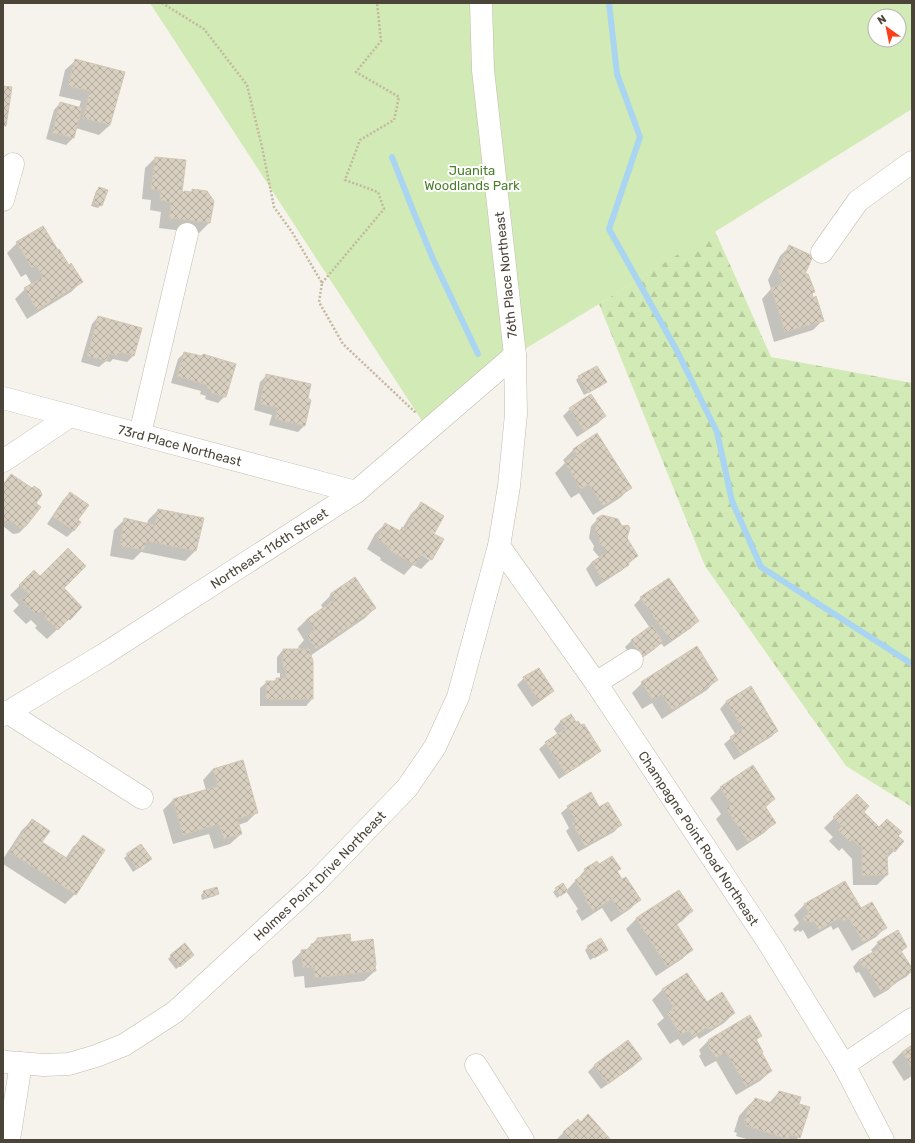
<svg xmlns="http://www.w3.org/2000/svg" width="915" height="1143" font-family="Rubik,sans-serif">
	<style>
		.green { fill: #d2eab5; fill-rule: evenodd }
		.forest { fill: url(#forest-firs) }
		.shadow { fill: #0003; fill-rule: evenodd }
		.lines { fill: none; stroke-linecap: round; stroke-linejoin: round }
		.stream { stroke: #a9d4f2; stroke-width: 6 }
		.building { fill: url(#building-cross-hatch); stroke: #d3c7b4 }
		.minor-casing { stroke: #c2bbae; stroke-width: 23 }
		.path { stroke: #c4b79f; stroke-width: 2.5; stroke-dasharray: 2 2; stroke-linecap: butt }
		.minor { stroke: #fff; stroke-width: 22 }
		.labels { text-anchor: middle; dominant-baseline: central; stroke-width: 4; stroke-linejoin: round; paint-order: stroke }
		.park-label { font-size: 13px; fill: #4a7f2a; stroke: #fff }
		.street-label { font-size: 13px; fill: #4b4439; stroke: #fff }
	</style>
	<defs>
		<pattern id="forest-firs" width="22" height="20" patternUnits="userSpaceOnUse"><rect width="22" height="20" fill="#d2eab5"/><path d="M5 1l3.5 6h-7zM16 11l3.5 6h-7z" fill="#b6ca9c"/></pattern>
		<pattern id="building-cross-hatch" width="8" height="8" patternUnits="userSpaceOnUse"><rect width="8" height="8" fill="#d8cfc1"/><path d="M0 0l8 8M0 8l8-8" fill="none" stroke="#b1aa9e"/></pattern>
	</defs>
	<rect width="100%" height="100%" fill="#f6f3ec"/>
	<path class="green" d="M150 3H912V109L599 304 515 355 428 430ZM875 16H899V40H875Z"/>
	<polygon class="forest" points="715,231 771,357 912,383 912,807 846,766 705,566 599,304"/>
	<g class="shadow">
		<polygon points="76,60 110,125 99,135 76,128 73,138 66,145 46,139 54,110 60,103 79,108 81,101 59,96 65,70"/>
		<polygon points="155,158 181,193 191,192 193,190 213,201 209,223 199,233 159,228 161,212 150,210 151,200 142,199 145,168"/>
		<polygon points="99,188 101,205 98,208 91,206 96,191"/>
		<polygon points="17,243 69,266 81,282 71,292 27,319 15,299 25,289 32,285 26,274 21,277 7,253"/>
		<polygon points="790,246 803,275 813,292 811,294 823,320 813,330 774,342 762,299 771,289 768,280 780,256"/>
		<polygon points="98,317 133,356 127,362 113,359 110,362 106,361 99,367 81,362 92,324"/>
		<polygon points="184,353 225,396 218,403 205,399 206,396 200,394 201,391 171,383 178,359"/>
		<polygon points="597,367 606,382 602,385 584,395 576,380 579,377"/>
		<polygon points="267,375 307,399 305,425 298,432 269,425 272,415 254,410 260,382"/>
		<polygon points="570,409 605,416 598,423 577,437 563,416"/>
		<polygon points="597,435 630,488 620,498 593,515 579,493 571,498 555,473 565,463 563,460 573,450"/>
		<polygon points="11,475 34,504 26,526 19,533 13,534 3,526 3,484"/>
		<polygon points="70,493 76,521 79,523 73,531 67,537 47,524 63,500"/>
		<path d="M421 504 433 534 431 559 421 569 413 565 404 575 380 560 381 558 367 549 375 534 385 524 399 532 402 529 411 514ZM417 551 430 557V560L416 552Z"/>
		<polygon points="158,510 203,519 195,551 185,561 141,552 133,560 110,556 114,530 124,520 147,525 148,520"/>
		<polygon points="598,519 626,538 637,556 621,571 596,587 586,569 592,562 600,558 593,550 594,546 589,538 591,526"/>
		<polygon points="34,572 40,577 62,588 81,607 47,639 35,628 37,626 31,620 26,624 13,611 19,605 10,595"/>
		<polygon points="331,595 375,608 365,618 310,656 312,699 306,706 260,706 260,688 267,682 274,682 277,679 280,679 280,673 277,673 277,657 283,650 300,650 298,647 304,640 297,629 307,619 323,608 321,605"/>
		<polygon points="641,598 698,621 691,628 664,647 661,643 655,649 635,663 625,647 631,641 650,628 634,605"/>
		<polygon points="524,678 553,691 546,697 532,707 517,685"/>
		<polygon points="717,679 707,690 662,719 652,703 642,709 632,693 642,683"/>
		<polygon points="750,687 777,731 771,737 734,760 724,744 731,738 736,735 720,709 726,702"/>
		<polygon points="571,715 576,723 600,750 593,757 559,779 539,749 546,743 558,735 554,729 560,722"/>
		<polygon points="753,767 774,799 765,808 774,823 764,833 737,851 716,819 721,814 710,798 720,788"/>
		<polygon points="213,769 257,812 247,822 238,825 241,834 230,844 214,849 209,834 173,844 163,810 173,800 206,790 203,780"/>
		<polygon points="857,795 862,812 879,828 896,836 894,851 886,859 887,875 877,885 853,885 852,859 842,848 839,851 829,841 833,837 824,828"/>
		<polygon points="568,807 599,808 620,825 614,832 578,852 566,831 569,828 561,813"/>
		<polygon points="32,820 40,843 65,859 73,847 83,837 75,894 65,904 3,864 3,859 22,830"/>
		<polygon points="141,845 151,859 133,872 124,858"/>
		<polygon points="597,862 599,865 619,869 616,872 622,881 640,899 630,909 611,922 602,908 582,921 576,911 578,909 566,891 557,898 553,892 563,884 567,890 585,870"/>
		<polygon points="844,882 860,910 886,927 876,937 852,951 838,927 833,930 831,926 808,939 803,930 800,932 798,930 795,932 793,929 799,923 794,915 804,905"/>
		<polygon points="679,891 692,911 682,921 676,925 692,949 682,959 656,976 626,929 636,919"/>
		<polygon points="204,892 218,893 215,896 202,900 201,895"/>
		<polygon points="317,939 350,943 375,971 364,981 305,988 304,976 294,977 292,961 302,951 305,951"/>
		<polygon points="878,943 906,947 901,952 912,971 906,977 894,984 888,990 874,998 859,972 856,973 853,967 859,960 873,953 871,950"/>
		<polygon points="588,947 603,952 590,960 585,950"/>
		<polygon points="171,956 190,958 176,969 168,959"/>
		<polygon points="687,974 707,1003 734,1013 724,1023 699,1039 697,1036 683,1046 678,1039 670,1044 657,1024 664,1018 652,1000 662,990"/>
		<polygon points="761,1036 755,1041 761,1054 771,1071 760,1081 736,1095 716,1061 705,1067 699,1056 701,1054 699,1050 709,1040"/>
		<polygon points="912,1046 912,1076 904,1081 892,1062 902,1052"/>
		<polygon points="640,1059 634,1066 601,1089 588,1072 595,1065"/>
		<polygon points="779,1092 798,1105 799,1137 796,1140 750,1140 736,1136 737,1133 734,1132 739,1116 745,1109 755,1099 769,1103"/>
		<polygon points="564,1132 610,1140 558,1140 557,1139"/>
	</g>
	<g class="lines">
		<g class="stream">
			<polyline points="609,3 617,74 640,137 609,229 676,349 717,432 732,501 761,567 912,664"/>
			<polyline points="392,157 414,213 433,259 478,354"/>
		</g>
	</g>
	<g class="building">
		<polygon points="75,59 125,72 110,125 83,118 90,91 68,86"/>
		<polygon points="3,86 12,87 6,126 3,126"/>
		<polygon points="60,102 82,108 74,138 52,133"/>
		<polygon points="155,157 186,160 182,192 184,192 184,191 192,192 192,189 207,191 214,201 210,223 169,218 171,202 160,200 160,190 151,189"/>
		<polygon points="99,187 108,190 102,206 93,203"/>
		<polygon points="43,226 58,250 59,249 69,265 71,263 83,282 37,310 24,288 43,277 36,265 32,268 16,242"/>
		<polygon points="789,245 813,256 805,274 808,274 815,292 812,293 813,298 816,296 824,321 785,332 771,288 782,284 778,270"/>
		<polygon points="98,316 142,328 134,356 119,352 118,356 109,353 107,361 87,356"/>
		<polygon points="184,352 202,356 203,354 236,364 226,397 211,393 212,390 207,388 207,385 177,376"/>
		<polygon points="597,366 607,382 588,393 578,376"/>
		<polygon points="266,374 311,384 308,398 311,400 305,426 275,419 278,408 260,404"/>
		<polygon points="591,394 606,416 584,431 569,408"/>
		<polygon points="597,433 632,488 603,506 589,484 581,489 565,462 577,455 573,449"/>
		<polygon points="11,474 32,488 34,486 40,490 42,495 36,503 41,507 26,526 20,528 10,520 7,523 3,520 3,485"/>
		<polygon points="70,492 89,505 78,520 81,522 74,531 53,517"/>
		<polygon points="421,502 444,516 434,534 444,539 432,560 421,554 415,565 389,550 391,548 377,539 385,523 400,531 402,527 405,529"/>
		<polygon points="158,509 204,518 196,551 146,541 144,550 120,546 124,518 155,525"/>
		<polygon points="602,515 618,519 622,526 628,525 630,528 627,538 638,556 628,562 629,565 603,581 592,562 607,552 599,543 600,539 595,531 597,518"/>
		<polygon points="68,548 86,566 64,588 82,607 70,620 69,619 58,630 44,617 46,615 41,611 37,615 22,600 29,594 19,585 34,570 40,576"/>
		<polygon points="355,577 376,608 316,649 307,636 315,630 307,619 334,600 330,594"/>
		<polygon points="669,578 699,621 671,641 640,597"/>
		<polygon points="652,625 663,642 642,657 631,640"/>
		<polygon points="697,646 718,680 672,710 662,694 653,700 641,682"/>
		<polygon points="283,649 309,649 313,661 313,699 266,700 266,681 276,681 276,678 286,678 286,667 283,667"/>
		<polygon points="539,668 554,691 539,701 523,677"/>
		<polygon points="751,686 778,731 741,754 730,737 743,729 726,701"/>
		<polygon points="571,714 576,722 578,721 581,725 584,724 601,751 566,774 545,742 565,729 560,721"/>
		<polygon points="243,760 258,813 237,819 242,834 224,839 219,824 183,835 173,799 218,786 213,769"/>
		<polygon points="753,765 775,799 765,806 776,823 748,842 726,808 731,805 720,787"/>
		<polygon points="591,792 599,807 608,802 622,825 585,846 572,823 576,821 567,806"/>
		<polygon points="857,794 869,806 864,812 879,827 887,819 902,832 898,836 904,841 895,852 891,848 887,855 888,875 862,876 862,848 852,839 850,842 838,830 842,826 833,817"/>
		<polygon points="32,819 50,831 42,842 68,859 83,835 105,850 76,895 10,852"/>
		<polygon points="141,844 152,859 137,869 126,854"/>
		<polygon points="612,856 621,869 617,871 622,879 626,877 641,900 621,913 612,899 593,911 585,900 587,899 575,880 587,873 584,869 597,861 599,864"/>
		<polygon points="845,881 861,908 872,902 887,928 863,942 849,918 844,921 841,917 819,930 814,921 810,923 809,921 806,923 803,918 809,913 804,904"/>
		<polygon points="563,883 568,891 560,896 555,888"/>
		<polygon points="217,887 219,894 205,898 203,891"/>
		<polygon points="679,890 693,911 676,923 693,950 667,967 636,918"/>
		<polygon points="898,930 907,947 901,951 912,968 912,971 895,981 896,983 881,992 866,966 863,967 859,960 880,948 877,942"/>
		<polygon points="350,934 351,942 373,939 376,965 375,965 376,971 315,978 314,967 303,968 301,950 311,949 311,944 317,943 317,938"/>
		<polygon points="601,938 608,950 594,958 587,946"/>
		<polygon points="185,943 194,955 180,967 170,955"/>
		<polygon points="687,973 707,1002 722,992 735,1013 710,1030 708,1027 693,1037 689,1030 681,1035 667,1013 674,1008 662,989"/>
		<polygon points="750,1015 762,1036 756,1039 763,1052 762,1053 772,1071 746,1086 726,1052 716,1058 708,1046 710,1043 708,1040"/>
		<polygon points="628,1040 642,1059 608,1084 594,1065"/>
		<polygon points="912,1045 912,1068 902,1052"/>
		<polygon points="779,1091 801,1097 799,1104 810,1107 800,1138 790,1134 788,1139 746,1126 747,1123 744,1122 749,1105 752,1106 755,1098 774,1104"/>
		<polygon points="588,1114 611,1140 570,1140 563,1132 578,1119 581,1122"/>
	</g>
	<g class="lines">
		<defs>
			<g id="minor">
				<polyline points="3,200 13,164"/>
				<polyline points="822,252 858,201 912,162"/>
				<path id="s1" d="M3 398 356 492"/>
				<polyline points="140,434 187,234"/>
				<polyline points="3,461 70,416"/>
				<path id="s2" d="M499 546 596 683 770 945 844 1065 883 1140"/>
				<polyline points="596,683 632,660"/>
				<polyline points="7,712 142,798"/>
				<path id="s3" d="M3 715 103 655 356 492 515 355"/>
				<path id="s4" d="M3 1061 6 1062 44 1065 69 1064 96 1056 124 1045 175 1012 315 883 407 788 435 747 458 697 499 546 509 486 516 414 515 355 483 70 481 3"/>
				<polyline points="476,1065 523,1140"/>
				<polyline points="844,1065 912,1019"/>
				<polyline points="9,1140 21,1063"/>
			</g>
		</defs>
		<use href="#minor" class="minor-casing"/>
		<g class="path">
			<polyline points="162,3 204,29 247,85 262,147 274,207 292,232 322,283 319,302 343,344 416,413"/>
			<polyline points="322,283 384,209 378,192 345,180 360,140 394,120 399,97 356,72 381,41 377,3"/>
		</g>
		<use href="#minor" class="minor"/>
	</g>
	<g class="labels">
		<g class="park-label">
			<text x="472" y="170">Juanita<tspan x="472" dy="15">Woodlands Park</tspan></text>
		</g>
		<g class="street-label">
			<text transform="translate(506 275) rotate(-96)">76th Place Northeast</text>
			<text stroke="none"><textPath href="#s1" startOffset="183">73rd Place Northeast</textPath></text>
			<text stroke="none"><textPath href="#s3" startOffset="314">Northeast 116th Street</textPath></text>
			<text stroke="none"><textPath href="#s2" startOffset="354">Champagne Point Road Northeast</textPath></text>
			<text stroke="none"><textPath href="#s4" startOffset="384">Holmes Point Drive Northeast</textPath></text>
		</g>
	</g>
	<rect width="915" height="1143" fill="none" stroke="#4b4439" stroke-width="8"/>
	<g transform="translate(887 28) rotate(327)"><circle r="19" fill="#ffffff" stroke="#b7b4b0"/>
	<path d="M0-3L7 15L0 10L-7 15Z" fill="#fc3f1d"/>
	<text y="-6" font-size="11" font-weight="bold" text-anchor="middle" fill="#4b4439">N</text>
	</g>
</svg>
